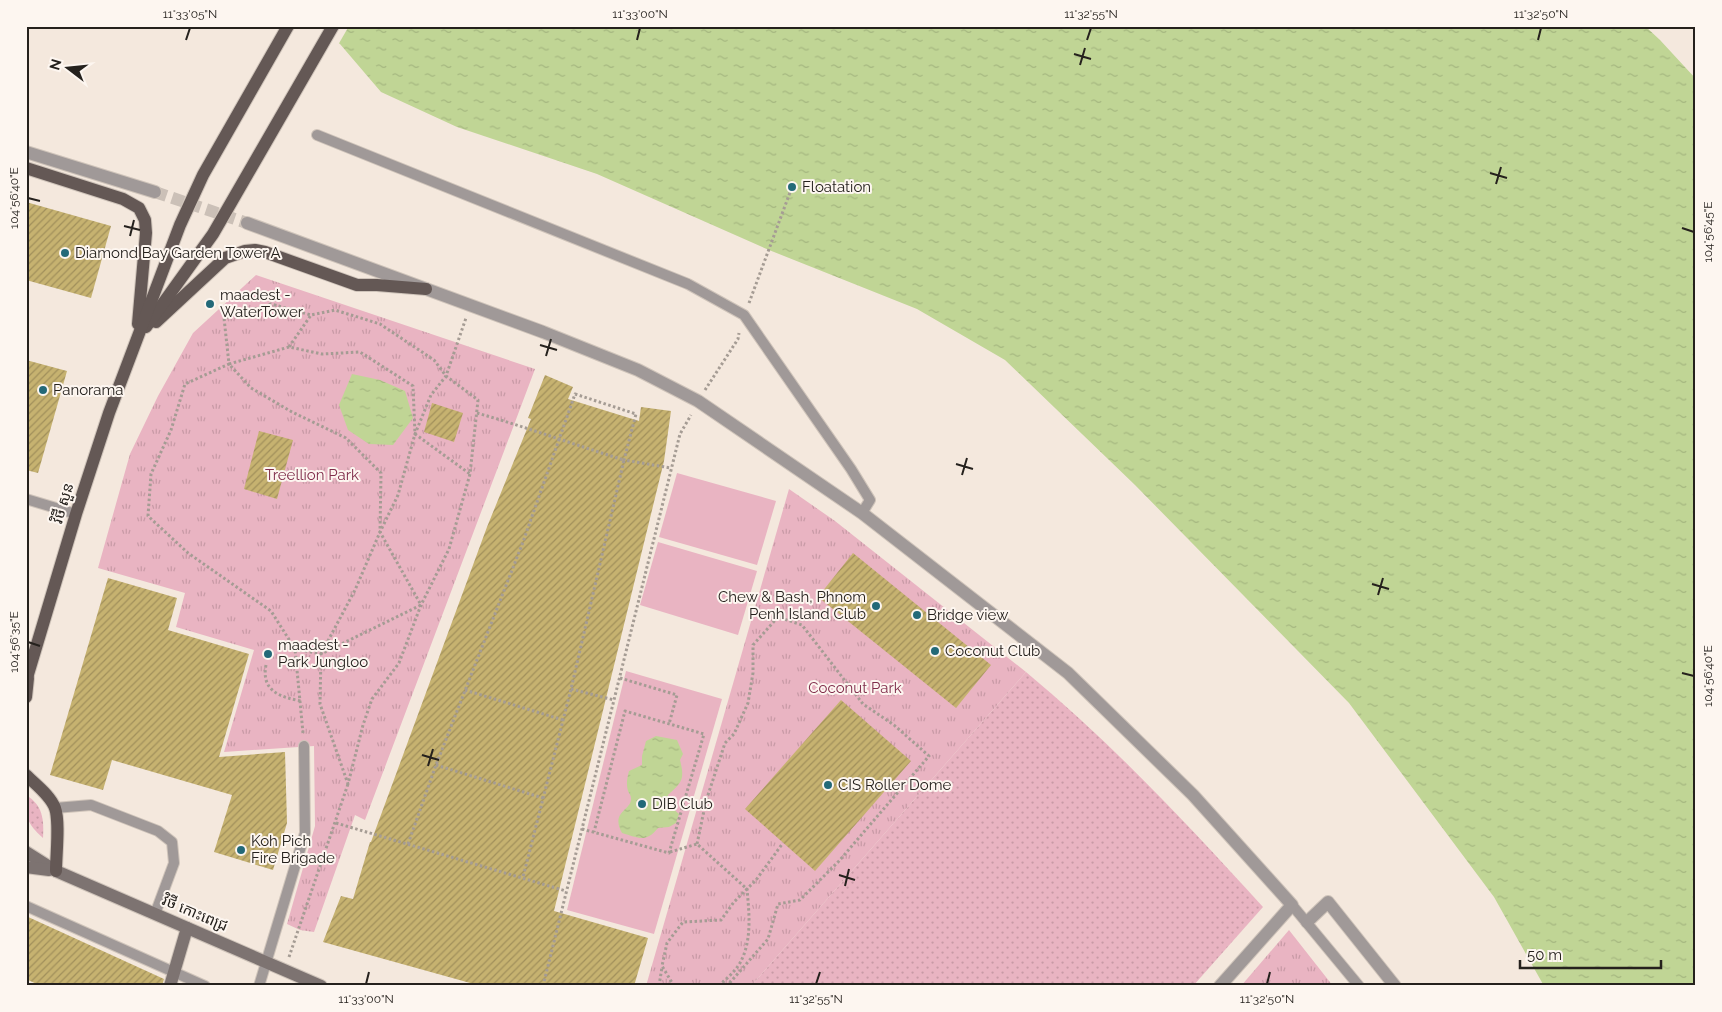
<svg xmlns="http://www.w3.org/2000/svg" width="1722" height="1012" font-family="Raleway,'Noto Sans Khmer',sans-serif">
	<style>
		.grass { fill: url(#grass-dots) }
		.park { fill: url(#park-tufts) }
		.garden { fill: #e9b4c2 }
		.water { fill: url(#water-ripples) }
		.pier { fill: #f4e8dd }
		.building { fill: url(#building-hatch) }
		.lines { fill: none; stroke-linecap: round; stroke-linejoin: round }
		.street-tunnel { stroke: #cbc0b7; stroke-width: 12; stroke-dasharray: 12 6; stroke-linecap: butt }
		.lane-casing { stroke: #cfc4ba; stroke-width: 12 }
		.street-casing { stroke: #cfc4ba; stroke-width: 14 }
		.secondary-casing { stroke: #cfc4ba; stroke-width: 14 }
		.primary-casing { stroke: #cfc4ba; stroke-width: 14 }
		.path { stroke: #a59c94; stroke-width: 3; stroke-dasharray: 2.5 2.5; stroke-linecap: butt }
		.lane { stroke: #a09998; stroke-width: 10 }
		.street { stroke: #a09998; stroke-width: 12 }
		.secondary { stroke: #7d7371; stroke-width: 12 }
		.primary { stroke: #645855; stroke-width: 12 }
		.ticks { fill: none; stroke: #25211d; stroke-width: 2 }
		.poi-dot { fill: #236978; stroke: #fdf6f0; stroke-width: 2 }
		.labels { text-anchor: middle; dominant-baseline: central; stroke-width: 4; stroke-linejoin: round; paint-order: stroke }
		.poi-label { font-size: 15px; fill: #25211d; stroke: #fdf6f0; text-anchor: start }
		.park-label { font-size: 15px; fill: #802d4b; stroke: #fdf6f0 }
		.street-label { font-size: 15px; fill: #25211d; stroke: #fdf6f0 }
		.neatline { fill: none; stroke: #25211d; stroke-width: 2 }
		.ticks-label { font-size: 12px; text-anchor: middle; fill: #25211d }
	</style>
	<defs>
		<pattern id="grass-dots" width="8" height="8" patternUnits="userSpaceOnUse" patternTransform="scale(1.25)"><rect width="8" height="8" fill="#e9b4c2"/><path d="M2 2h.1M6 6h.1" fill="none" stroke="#c89aa6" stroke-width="1.8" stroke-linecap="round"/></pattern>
		<pattern id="park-tufts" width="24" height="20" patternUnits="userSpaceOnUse" patternTransform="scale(1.25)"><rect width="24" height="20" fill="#e9b4c2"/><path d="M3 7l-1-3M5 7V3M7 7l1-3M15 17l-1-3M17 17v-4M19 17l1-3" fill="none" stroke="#c89aa6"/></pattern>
		<pattern id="water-ripples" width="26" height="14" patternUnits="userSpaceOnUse" patternTransform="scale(1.25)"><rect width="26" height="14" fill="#c0d595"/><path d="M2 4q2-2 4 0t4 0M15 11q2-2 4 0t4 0" fill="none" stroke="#a5b780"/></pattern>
		<pattern id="building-hatch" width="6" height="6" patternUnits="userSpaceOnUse" patternTransform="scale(1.25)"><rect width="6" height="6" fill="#c6b270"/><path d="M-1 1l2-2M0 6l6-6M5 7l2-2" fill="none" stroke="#a1905b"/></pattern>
	</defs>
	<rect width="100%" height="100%" fill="#f4e8dd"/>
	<g class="grass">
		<path d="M1026 672C1112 743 1188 825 1263 907L1193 986H751Z"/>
		<path d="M26 795C43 805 44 820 43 838 26 823 26 817 26 795Z"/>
	</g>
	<g class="park">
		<polygon points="256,275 535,369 365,820 355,815 314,932 300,930 287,924 315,826 314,746 224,752 254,650 176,627 185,593 98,568 130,454 158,396 193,333"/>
		<polygon points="789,489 835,521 1026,672 751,986 646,986"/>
		<polygon points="1289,930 1333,986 1241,986"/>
	</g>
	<g class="garden">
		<polygon points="677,473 776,501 757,565 659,537"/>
		<polygon points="658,542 757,571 738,635 640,605"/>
		<polygon points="626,671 722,699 654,934 567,910"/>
	</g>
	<g class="water">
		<polygon points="314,26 1645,26 1660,40 1696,79 1696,986 1544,986 1494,897 1349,703 1135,485 1005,360 917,309 769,250 597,174 457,127 381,92 340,44"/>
		<polygon points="352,374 380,380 405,391 413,418 393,445 369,444 348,430 339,405"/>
		<path d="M656 736 677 740 683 754 680 760C685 780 682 782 668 795V804L679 814 676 823 669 827 658 828C646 843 639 838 622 833 610 811 632 811 631 798 631 796 629 793 628 791 626 784 627 779 629 771L642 765V756L646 741Z"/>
	</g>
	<polygon class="pier" points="311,26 349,26 338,45"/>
	<g class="building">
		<polygon points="26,202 111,226 91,298 26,280"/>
		<polygon points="26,360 67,371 38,473 26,470"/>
		<polygon points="545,375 573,387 568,399 639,421 641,407 671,411 664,461 554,911 648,938 634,986 481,986 323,942 341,896 353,899 370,842 371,842 487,527 531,419 528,418"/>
		<polygon points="432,403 463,413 454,442 424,432"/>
		<polygon points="259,431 293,440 277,499 244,489"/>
		<polygon points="853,553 991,665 956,708 818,597"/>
		<polygon points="108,578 177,598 168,630 249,654 219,757 285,752 287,823 273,870 214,852 232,795 112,760 103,790 50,775"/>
		<polygon points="841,700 911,761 815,871 745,809"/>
		<polygon points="26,916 164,979 162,986 41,986 26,979"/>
	</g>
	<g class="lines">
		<polyline class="street-tunnel" points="155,192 247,223"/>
		<defs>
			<g id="lane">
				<polyline points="317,135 688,284 744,315 851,469 870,500 862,513"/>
				<polyline points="26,499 76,514"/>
				<polyline points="55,808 91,805 158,831 172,842 174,863 155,914"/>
				<polyline points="1292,905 1359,986"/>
				<polyline points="26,906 205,986"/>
				<polyline points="259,986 305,833 304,746"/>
			</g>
			<g id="street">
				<polyline points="26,152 155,192"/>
				<polyline points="247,223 543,332 638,370 698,401 862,513 1068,673 1193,795 1292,905 1220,986"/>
				<polyline points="1307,922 1328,902 1395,986"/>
			</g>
			<g id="secondary">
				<polyline points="26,852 56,871 321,986"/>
				<polyline points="26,867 49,870"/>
				<polyline points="170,986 187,928"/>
			</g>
			<g id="primary">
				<polyline points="26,168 123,199 139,208 145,220 146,233 138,324"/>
				<polyline points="156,322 225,258 245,251 255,250 265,252 357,285 377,285 426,289"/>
				<polyline points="146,327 213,234 333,26"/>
				<polyline points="26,681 76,514 109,413 180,225 203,175 288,26"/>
				<polyline points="26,697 28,678"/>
				<path d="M26 775C36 785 50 795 55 808 60 822 56 855 56 871"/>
			</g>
		</defs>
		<use href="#lane" class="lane-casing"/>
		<use href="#street" class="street-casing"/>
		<use href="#secondary" class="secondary-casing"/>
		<use href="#primary" class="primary-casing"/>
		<g class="path">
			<polyline points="749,303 792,187"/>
			<polyline points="289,347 311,315 335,310 380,324 434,360 446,376 478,400 470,474 449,549 421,605 399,663 372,699 363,725 348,784 320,704 321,654 355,590 380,532 398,495 415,434 431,395 446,376 466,318"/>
			<polyline points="705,390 738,339 739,333"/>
			<path d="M477 413C526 427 575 445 624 460L571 689 523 877"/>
			<polyline points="295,649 321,654 421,605 380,532 381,473 346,438 292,412 251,388 229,364 289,347 322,354 360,352 413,386 415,434 470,474"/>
			<path d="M266 665C261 691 280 697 301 701"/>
			<polyline points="620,678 677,695 669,724"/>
			<polyline points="571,689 614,700"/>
			<polyline points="465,690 563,720"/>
			<polyline points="303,733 295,649 271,611 188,553 148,516 151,474 171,430 185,384 229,364 224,318 271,304 311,315"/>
			<polyline points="436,765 543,798"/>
			<polyline points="336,823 566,891"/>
			<polyline points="582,829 669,853 704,734 625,711 594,832"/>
			<polyline points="408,844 436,765 523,542 575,394 636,414 624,460 671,468"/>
			<polyline points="697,844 706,801 725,743 734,734 748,703 753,673 753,645 778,617 802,625 863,704 894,725 929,756 839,861 800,900 778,904 768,939 727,986"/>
			<polyline points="670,852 697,844 747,889 734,902 721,920 683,922 667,943 662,966 674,986"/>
			<polyline points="289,957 348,784"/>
			<polyline points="543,986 680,434 691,415"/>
			<polyline points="659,986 662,967"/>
			<path d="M719 986C727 978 738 969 742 959 752 937 749 912 747 889L756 880 783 843"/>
		</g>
		<use href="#lane" class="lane"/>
		<use href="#street" class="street"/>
		<use href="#secondary" class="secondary"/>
		<use href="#primary" class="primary"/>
	</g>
	<path class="ticks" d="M186 40 190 28M637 40 640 28M1087 40 1091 28M1538 40 1541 28M1074 54 1091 59M1080 65 1085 48M1490 173 1507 178M1496 184 1501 167M28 198 40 201M124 226 140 230M1682 228 1694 232M130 236 134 220M540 345 557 350M546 356 551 339M956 464 973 469M962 475 967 458M1372 584 1389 589M1378 595 1383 578M28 642 40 646M1682 673 1694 676M422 755 439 760M428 766 433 749M839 875 855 880M845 886 849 869M366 984 369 972M816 984 820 972M1267 984 1270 972"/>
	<g class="poi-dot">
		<circle cx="792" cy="187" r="5"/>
		<circle cx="65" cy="253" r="5"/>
		<circle cx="210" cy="304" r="5"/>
		<circle cx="43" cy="390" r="5"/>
		<circle cx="876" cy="606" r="5"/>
		<circle cx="917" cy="615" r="5"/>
		<circle cx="935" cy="651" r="5"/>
		<circle cx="268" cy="654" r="5"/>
		<circle cx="828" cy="785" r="5"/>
		<circle cx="642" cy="804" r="5"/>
		<circle cx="241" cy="850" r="5"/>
	</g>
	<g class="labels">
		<g class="poi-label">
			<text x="802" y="187">Floatation</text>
			<text x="75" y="253">Diamond Bay Garden Tower A</text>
			<text x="220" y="295">maadest -<tspan x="220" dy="17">WaterTower</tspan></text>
			<text x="53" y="390">Panorama</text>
			<text x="866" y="597" text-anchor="end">Chew &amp; Bash, Phnom<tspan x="866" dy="17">Penh Island Club</tspan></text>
			<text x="927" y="615">Bridge view</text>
			<text x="278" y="645">maadest -<tspan x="278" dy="17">Park Jungloo</tspan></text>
			<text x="945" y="651">Coconut Club</text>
			<text x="838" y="785">CIS Roller Dome</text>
			<text x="652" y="804">DIB Club</text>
			<text x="251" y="841">Koh Pich<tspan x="251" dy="17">Fire Brigade</tspan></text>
		</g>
		<g class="park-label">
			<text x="312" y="475">Treellion Park</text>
			<text x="855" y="688">Coconut Park</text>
		</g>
		<g class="street-label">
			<text transform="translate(63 503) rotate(-73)">វិថី សួន</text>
			<text transform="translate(195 913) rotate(23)">វិថី កោះពេជ្រ</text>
		</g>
	</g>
	<rect width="1722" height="1012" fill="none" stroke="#fdf6f0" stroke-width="55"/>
	<g transform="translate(68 68) rotate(286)" stroke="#fdf6f0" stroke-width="4" paint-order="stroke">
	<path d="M0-4L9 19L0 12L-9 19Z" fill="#25211d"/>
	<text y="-8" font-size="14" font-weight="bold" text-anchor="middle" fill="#25211d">N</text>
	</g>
	<path d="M1520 960v8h141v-8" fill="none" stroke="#25211d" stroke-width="2.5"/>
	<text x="1527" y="960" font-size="15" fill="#25211d" stroke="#fdf6f0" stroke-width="4" paint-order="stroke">50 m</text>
	<rect x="28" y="28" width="1666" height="956" class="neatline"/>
	<g class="ticks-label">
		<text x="190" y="18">11°33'05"N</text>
		<text x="640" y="18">11°33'00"N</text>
		<text x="1091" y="18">11°32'55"N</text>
		<text x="1541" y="18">11°32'50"N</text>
		<text transform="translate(14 198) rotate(-90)" y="4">104°56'40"E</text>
		<text transform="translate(1708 232) rotate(-90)" y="4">104°56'45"E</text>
		<text transform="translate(14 642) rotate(-90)" y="4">104°56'35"E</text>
		<text transform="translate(1708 676) rotate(-90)" y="4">104°56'40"E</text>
		<text x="366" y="1003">11°33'00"N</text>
		<text x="816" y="1003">11°32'55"N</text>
		<text x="1267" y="1003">11°32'50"N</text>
	</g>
</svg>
